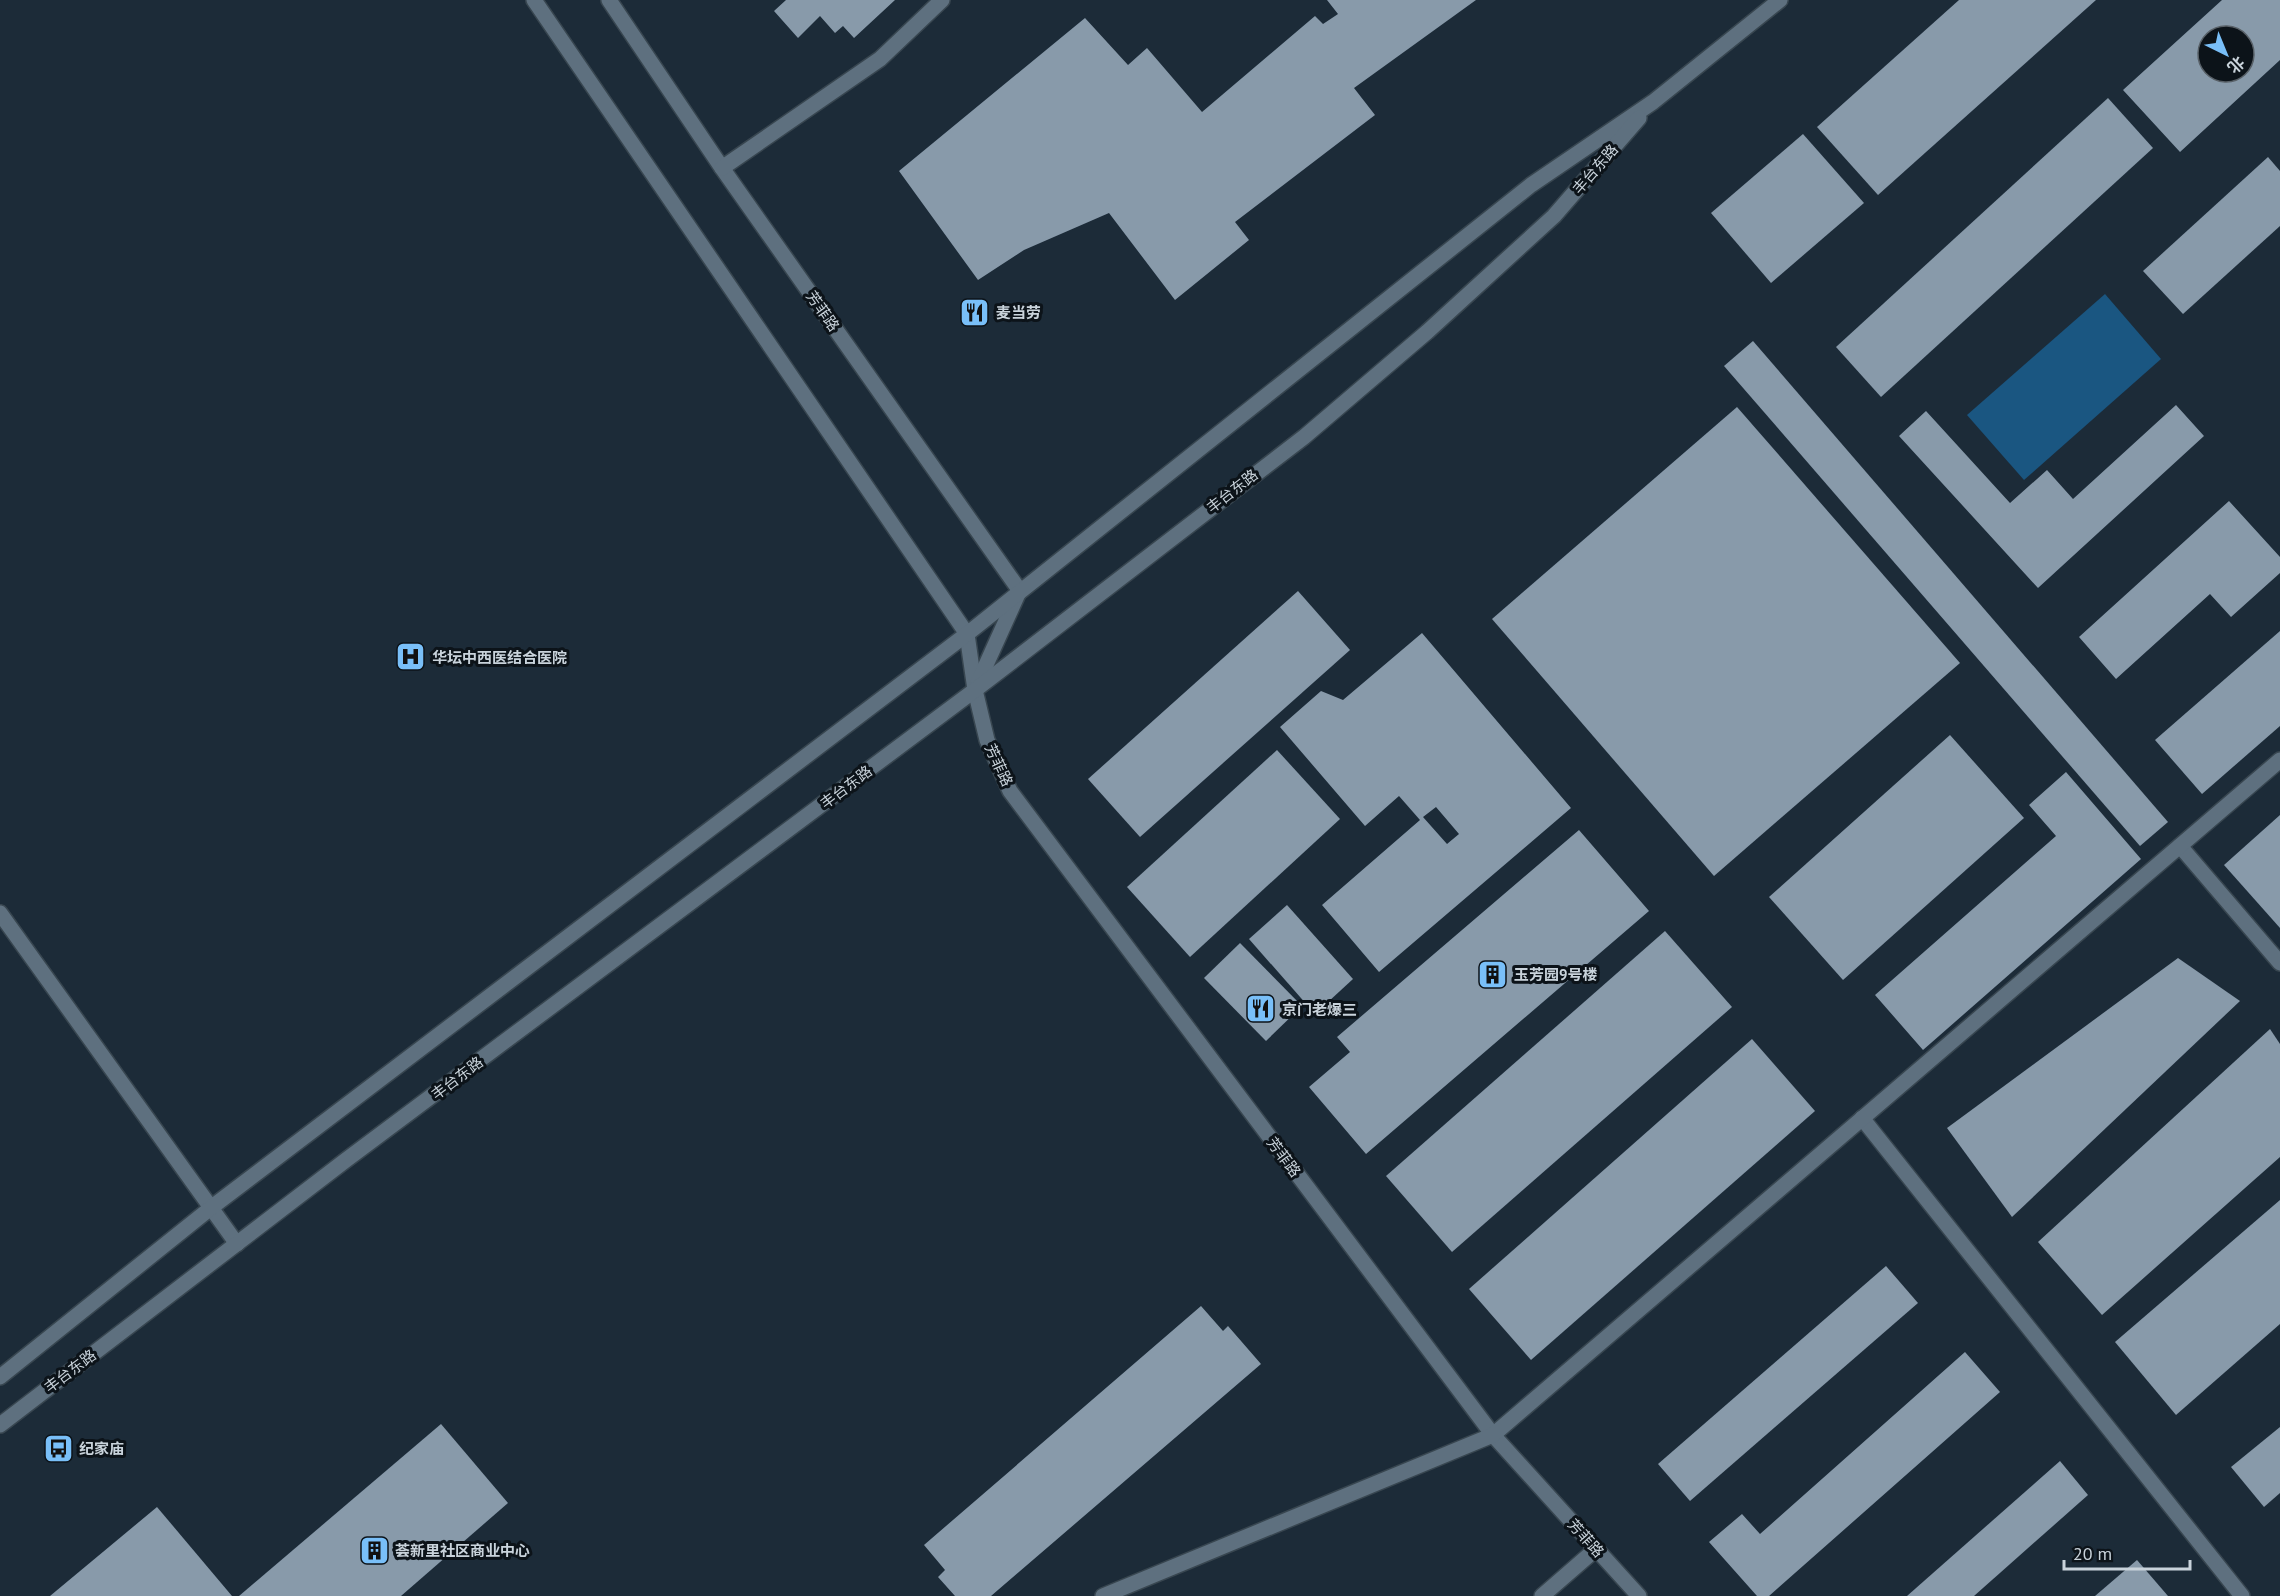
<svg xmlns="http://www.w3.org/2000/svg" width="2280" height="1596" font-family="'PT Sans','Noto Sans SC',sans-serif">
	<style>
		.water { fill: #1a5681 }
		.building { fill: #889aaa; fill-rule: evenodd }
		.lines { fill: none; stroke-linecap: round; stroke-linejoin: round }
		.minor-casing { stroke: #384650; stroke-width: 18 }
		.minor { stroke: #5e707f; stroke-width: 15 }
		.labels { text-anchor: middle; dominant-baseline: central; stroke-width: 6; stroke-linejoin: round; paint-order: stroke }
		.street-label { font-size: 15px; fill: #c9d3db; stroke: #0c1319 }
		.poi-label { font-size: 15px; font-weight: bold; fill: #c9d3db; stroke: #0c1319; text-anchor: start }
	</style>
	<rect width="100%" height="100%" fill="#1c2b38"/>
	<polygon class="water" points="2105,294 2161,359 2024,480 1967,415"/>
	<g class="building">
		<polygon points="786,0 895,0 854,38 843,26 835,33 820,16 798,38 774,11"/>
		<polygon points="1327,0 1476,0 1354,88 1375,115 1235,222 1249,240 1175,300 1109,213 1024,250 978,280 899,171 1085,18 1128,65 1147,48 1202,112 1315,16 1323,24 1338,14"/>
		<polygon points="1959,0 2096,0 1878,195 1817,127"/>
		<path d="M2222 0H2280V60L2180 152 2123 90ZM2208 36H2244V72H2208Z"/>
		<polygon points="2108,98 2153,148 1881,397 1836,347"/>
		<polygon points="1803,134 1864,203 1771,283 1711,213"/>
		<polygon points="2268,157 2280,171 2280,226 2183,314 2143,271"/>
		<polygon points="1753,341 2168,822 2140,846 1724,366"/>
		<polygon points="2176,405 2204,436 2038,588 1899,436 1926,411 2010,503 2047,470 2073,499"/>
		<polygon points="1737,407 1960,663 1714,876 1492,619"/>
		<polygon points="2229,501 2280,557 2280,573 2231,617 2210,594 2116,679 2079,637"/>
		<polygon points="1298,591 1350,650 1140,837 1088,779"/>
		<polygon points="2280,631 2280,726 2202,794 2155,740"/>
		<path d="M1422 633 1571 808 1379 972 1322 905 1420 820 1399 796 1365 826 1280 727 1321 691 1343 700ZM1436 807 1459 834 1447 844 1423 817Z"/>
		<polygon points="1950,735 2024,818 1843,980 1769,897"/>
		<polygon points="1277,750 1340,819 1190,957 1127,887"/>
		<polygon points="2066,772 2141,859 1923,1050 1875,995 2056,836 2029,805"/>
		<polygon points="2280,815 2280,928 2224,865"/>
		<polygon points="1579,830 1649,911 1366,1154 1309,1087 1350,1052 1337,1037"/>
		<polygon points="1287,905 1353,979 1315,1014 1249,939"/>
		<polygon points="1665,931 1732,1007 1452,1252 1386,1176"/>
		<polygon points="1240,943 1302,1006 1266,1041 1204,978"/>
		<polygon points="2178,958 2240,1001 2012,1217 1947,1128"/>
		<polygon points="2270,1029 2280,1044 2280,1157 2102,1315 2038,1242"/>
		<polygon points="1752,1039 1815,1111 1531,1360 1469,1289"/>
		<polygon points="2280,1200 2280,1324 2176,1415 2115,1342"/>
		<polygon points="1886,1266 1918,1303 1690,1501 1658,1464"/>
		<polygon points="1201,1306 1223,1331 1228,1326 1261,1364 991,1596 955,1596 938,1577 945,1570 924,1545"/>
		<polygon points="1965,1352 2000,1392 1769,1596 1757,1596 1709,1542 1742,1514 1760,1534"/>
		<polygon points="441,1424 508,1503 401,1596 239,1596"/>
		<polygon points="2280,1427 2280,1493 2264,1507 2231,1467"/>
		<polygon points="2060,1461 2088,1495 1974,1596 1907,1596"/>
		<polygon points="157,1507 232,1596 50,1596"/>
		<polygon points="2137,1560 2168,1596 2095,1596"/>
	</g>
	<g class="lines">
		<defs>
			<g id="minor">
				<polyline points="534,0 967,634 975,690 987,740 1010,791 1493,1435 1639,1596"/>
				<polyline points="609,0 722,168 1020,591"/>
				<polyline points="722,168 880,59 942,0"/>
				<polyline points="976,687 1018,594"/>
				<polyline points="2180,846 2280,963"/>
				<polyline points="0,913 237,1244"/>
				<polyline points="1862,1118 2242,1596"/>
				<polyline points="0,1377 212,1207 967,634 1531,185 1653,102 1780,0"/>
				<polyline points="0,1425 346,1160 975,690 1304,437 1427,332 1554,216 1639,118"/>
				<polyline points="1103,1596 1493,1435 2280,760"/>
				<polyline points="1542,1596 1596,1549"/>
			</g>
		</defs>
		<use href="#minor" class="minor-casing"/>
		<use href="#minor" class="minor"/>
	</g>
	<defs>
		<symbol id="restaurant-square" viewBox="-11 -11 22 22"><rect x="-9" y="-9" width="18" height="18" rx="4" fill="#79bff8" stroke="#0c1319"/><path d="M-5-6h1v4h1v-4h1v4h1v-4h1v5L-1.5 .5V6h-2V.5L-5-1ZM5-6V6H3V1.5H1.5Q1.5-4 5-6Z" fill="#111"/></symbol>
		<symbol id="hospital-square" viewBox="-11 -11 22 22"><rect x="-9" y="-9" width="18" height="18" rx="4" fill="#79bff8" stroke="#0c1319"/><path d="M-5-5h3v3.5h4V-5h3V5h-3V1.5h-4V5h-3Z" fill="#111"/></symbol>
		<symbol id="building-square" viewBox="-11 -11 22 22"><rect x="-9" y="-9" width="18" height="18" rx="4" fill="#79bff8" stroke="#0c1319"/><path d="M-4-6H4V6H1V3H-1V6H-4ZM-2.5-4.3h1.7v1.8h-1.7ZM.8-4.3h1.7v1.8H.8ZM-2.5-1h1.7V.8h-1.7ZM.8-1h1.7V.8H.8Z" fill="#111"/></symbol>
		<symbol id="bus-square" viewBox="-11 -11 22 22"><rect x="-9" y="-9" width="18" height="18" rx="4" fill="#79bff8" stroke="#0c1319"/><path d="M-5-6H5V4H4V6H2V4H-2V6H-4V4H-5ZM-3.5-4V0h7V-4ZM-3.5 1.2v1.5H-2V1.2ZM2 1.2v1.5H3.5V1.2Z" fill="#111"/></symbol>
	</defs>
	<g fill-rule="evenodd">
		<use href="#restaurant-square" x="958" y="296" width="33" height="33"/>
		<use href="#hospital-square" x="394" y="640" width="33" height="33"/>
		<use href="#building-square" x="1476" y="958" width="33" height="33"/>
		<use href="#restaurant-square" x="1244" y="992" width="33" height="33"/>
		<use href="#bus-square" x="42" y="1432" width="33" height="33"/>
		<use href="#building-square" x="358" y="1534" width="33" height="33"/>
	</g>
	<g class="labels">
		<g class="street-label">
			<text transform="translate(1595 169) rotate(-49)">丰台东路</text>
			<text transform="translate(823 311) rotate(55)">芳菲路</text>
			<text transform="translate(1232 491) rotate(-38)">丰台东路</text>
			<text transform="translate(999 765) rotate(65)">芳菲路</text>
			<text transform="translate(846 787) rotate(-37)">丰台东路</text>
			<text transform="translate(457 1078) rotate(-37)">丰台东路</text>
			<text transform="translate(1284 1157) rotate(53)">芳菲路</text>
			<text transform="translate(70 1371) rotate(-37)">丰台东路</text>
			<text transform="translate(1586 1538) rotate(48)">芳菲路</text>
		</g>
		<g class="poi-label">
			<text x="996" y="312">麦当劳</text>
			<text x="432" y="657">华坛中西医结合医院</text>
			<text x="1514" y="974">玉芳园9号楼</text>
			<text x="1282" y="1009">京门老爆三</text>
			<text x="79" y="1448">纪家庙</text>
			<text x="395" y="1550">荟新里社区商业中心</text>
		</g>
	</g>
	<g transform="translate(2226 54) rotate(137)"><circle r="28" fill="#0c1319" stroke="#586067" stroke-width="1.5"/>
	<path d="M0-4.5L10 22L0 15L-10 22Z" fill="#79bff8"/>
	<text y="-9" font-size="16" font-weight="bold" text-anchor="middle" fill="#c9d3db">北</text>
	</g>
	<path d="M2064 1560v9h126v-9" fill="none" stroke="#c9d3db" stroke-width="3"/>
	<text x="2073" y="1560" font-size="18" fill="#c9d3db" stroke="#0c1319" stroke-width="4.5" paint-order="stroke">20 m</text>
</svg>
